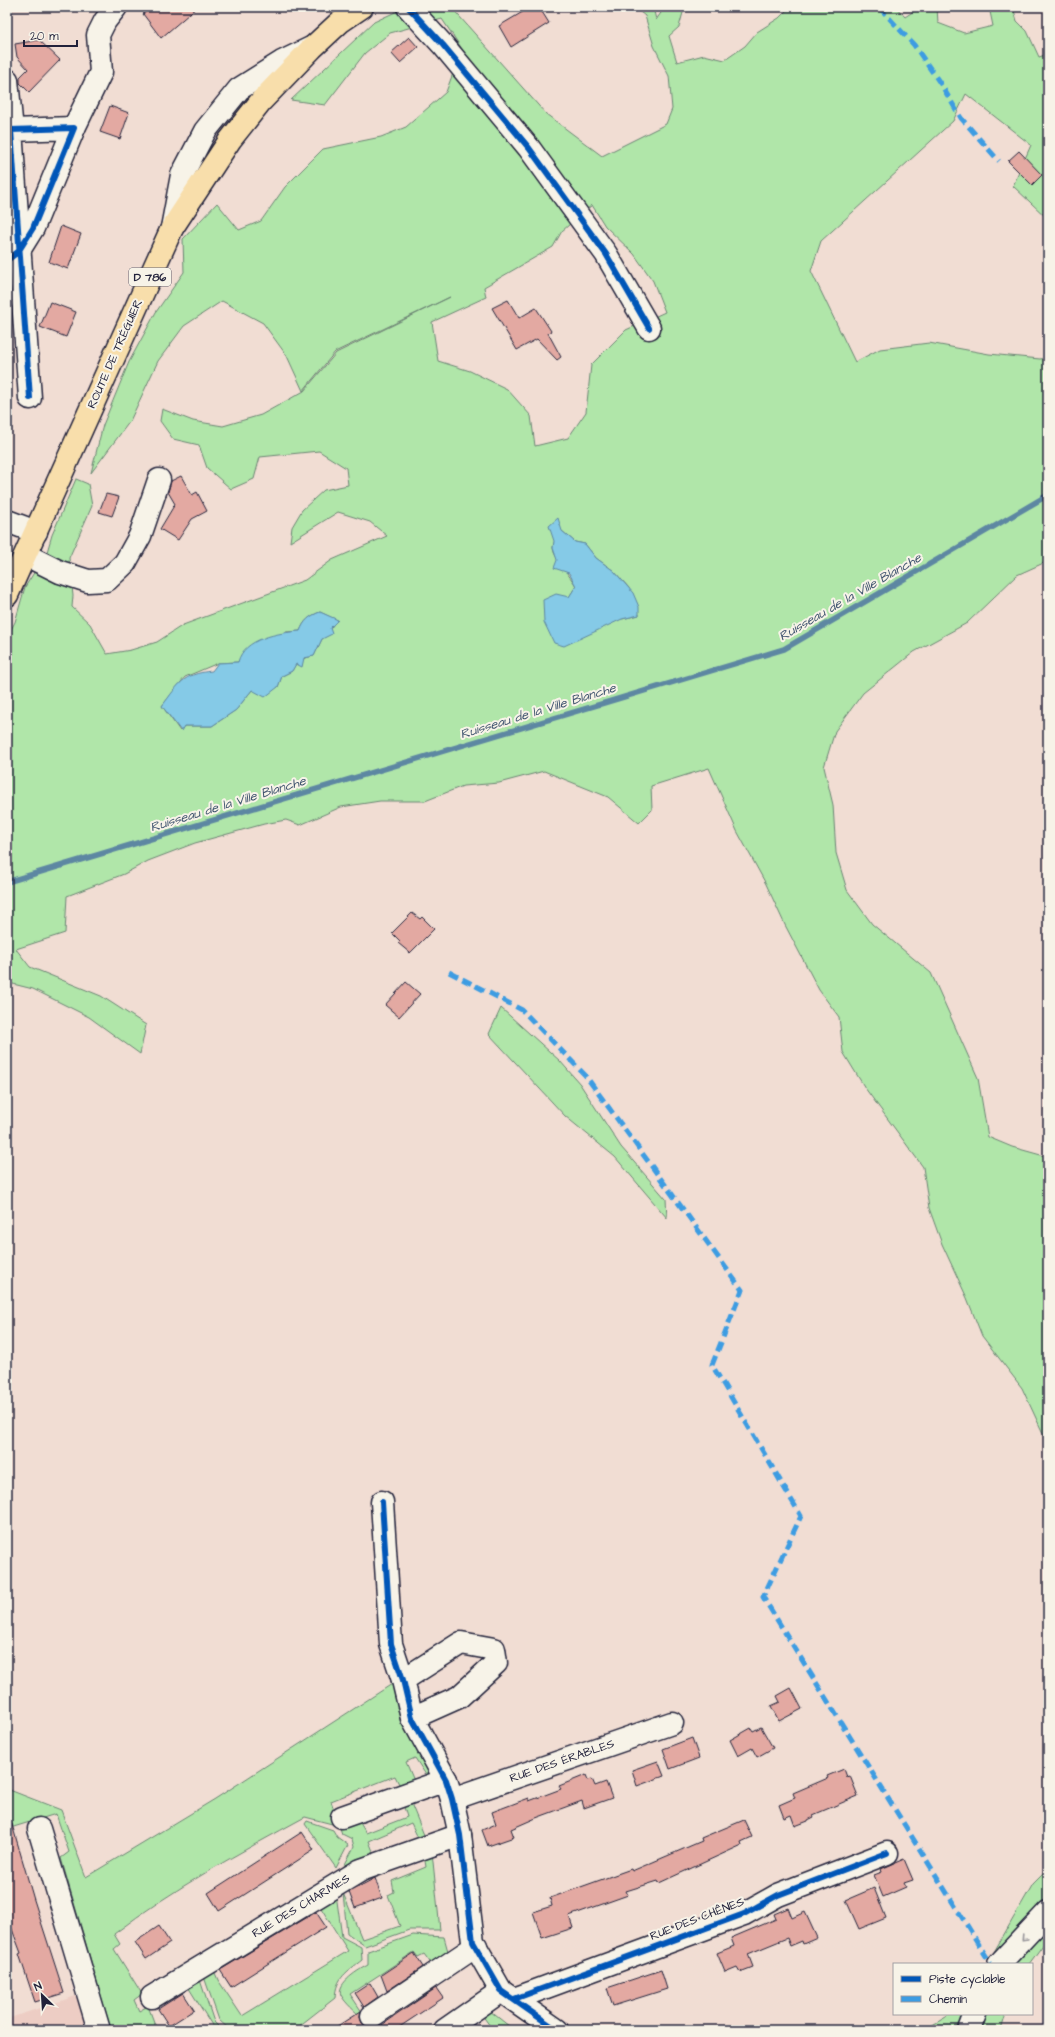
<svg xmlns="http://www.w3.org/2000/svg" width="1055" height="2037" font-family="'Architects Daughter',sans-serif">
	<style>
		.built { fill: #edcdc4 }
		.green { fill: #b0e6a9; stroke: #698472; fill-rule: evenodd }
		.water { fill: #85cae7; stroke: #5d87a2 }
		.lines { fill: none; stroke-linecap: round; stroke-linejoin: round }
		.stream { stroke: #5d87a2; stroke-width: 5.5 }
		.building { fill: #e3a9a2; stroke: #22223b }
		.minor-casing { stroke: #22223b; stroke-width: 25 }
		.major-casing { stroke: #22223b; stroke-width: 25 }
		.minor { stroke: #f7f3e8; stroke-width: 22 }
		.major { stroke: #f8deab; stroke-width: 22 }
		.quiet { stroke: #3c9ce2; stroke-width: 5; stroke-dasharray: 10 5; stroke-linecap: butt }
		.cycleway-casing { stroke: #f7f3e8; stroke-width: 8 }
		.cycleway { stroke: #0057b8; stroke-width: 6 }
		.oneway { stroke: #97959a }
		.labels { text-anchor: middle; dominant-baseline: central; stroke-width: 4; stroke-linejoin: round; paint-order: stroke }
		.shield { fill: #f7f3e8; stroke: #62616f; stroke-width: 1 }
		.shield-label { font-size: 11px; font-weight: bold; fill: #22223b }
		.street-label { font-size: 12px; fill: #22223b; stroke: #f7f3e8 }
		.water-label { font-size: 13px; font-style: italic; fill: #40546f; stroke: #f7f3e8 }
	</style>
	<rect width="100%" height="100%" fill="#f1ddd3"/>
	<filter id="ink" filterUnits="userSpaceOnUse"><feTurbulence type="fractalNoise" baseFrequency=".025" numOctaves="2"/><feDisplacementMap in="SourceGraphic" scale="8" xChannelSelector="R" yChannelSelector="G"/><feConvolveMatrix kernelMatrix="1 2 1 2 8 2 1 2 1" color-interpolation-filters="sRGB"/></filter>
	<g filter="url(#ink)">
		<polygon class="built" points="82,1994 93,2030 7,2030 7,2019"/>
		<g class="green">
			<path d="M406 7H451L546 114 602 156 666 124 672 109 669 76 654 46 645 16 634 7H653L656 20 665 7H682L684 9 679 27 669 36 677 62 704 55 725 60 745 46 757 32 779 18 790 7H896L905 17 920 7H937L938 23 964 33 993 26 989 7H1013L1017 21 1027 31 1039 57 1048 54V219L1013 186 1031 145 966 94 953 121 821 241 811 271 855 362 880 349 929 343 989 354 1040 359 1048 358V561L1017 575 967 623 914 652 863 693 835 731 824 767 833 805 836 853 847 890 872 924 931 973 978 1078 988 1137 1012 1147 1048 1157V1444L1022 1388 982 1336 967 1298 942 1244 929 1208 923 1167 865 1088 843 1052 839 1017 819 990 785 925 766 884 737 831 709 768 651 786 652 810 639 823 608 797 544 771 499 783 463 786 425 801H380L341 807 300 825 286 820 264 824 195 843 148 861 124 874 67 896 65 933 16 949 30 967 101 996 146 1025 140 1054 89 1017 33 989 9 983 7 985V637L15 622 25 587 47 552 52 535 76 479 88 484 92 506 69 558 73 596 72 607 90 624 107 654 131 650 157 642 183 625 305 580 332 560 387 536 370 522 338 512 290 542 292 527 302 510 324 490 348 485 346 468 319 451 260 457 254 479 231 489 207 468 199 445 173 439 160 421 162 409 193 421 223 426 261 415 304 391 336 353 450 297 335 352 303 391 287 356 263 323 222 301 184 326 158 361 130 421 91 473 103 425 129 362 156 312 184 272 183 239 217 203 239 230 261 221 285 187 323 149 381 137 406 127 446 92 462 49 442 19 390 33 365 53 325 105 291 100 374 22ZM592 205 605 226 634 254 653 281 665 312 626 330 591 365 586 412 568 438 535 446 531 416 507 389 470 371 438 361 432 322 486 297 484 287 553 247 562 231ZM562 531 575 542 585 544 596 558 614 571 629 588 639 615 622 619 569 597 576 586C571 577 553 557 553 548 553 541 558 536 562 531ZM320 612 337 620 322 639 314 656C304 658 297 660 292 671L282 676 278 687 252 690 236 710 212 726H184L180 731 162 706 185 677 218 663 238 662 285 632 300 631C304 621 309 616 320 612Z"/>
			<polygon points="501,1008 560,1061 580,1084 621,1147 666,1199 667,1218 615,1157 565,1116 489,1034"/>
			<path d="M392 1684 398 1692 432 1776 428 1778 415 1758 406 1762 415 1783 401 1788 395 1776 331 1801 335 1813 336 1825 305 1817C239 1853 174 1888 114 1934L120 1944 114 1949 142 1994 134 2000 139 2011 148 2006 157 2030H111L61 1858 69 1852 56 1814 7 1829V1789L61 1810 86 1877 215 1799Z"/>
			<polygon points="410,1801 424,1835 418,1838 411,1823 369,1841 374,1854 343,1868 354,1847 352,1839 342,1834 340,1828 359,1821 366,1833 407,1817 403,1804"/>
			<polygon points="307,1821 333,1830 337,1837 348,1845 336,1868 305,1824"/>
			<polygon points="432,1852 440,1930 409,1930 365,1946 347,1933 343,1893 362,1939 400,1926 388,1895 394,1892 392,1881 426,1867 424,1855"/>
			<polygon points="1048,1869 1048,1938 1029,1964 987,1964 1033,1884"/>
			<path d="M335 1887 342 1937 361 1947 362 1960C347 1972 336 1977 335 1998L294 2030H230L219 2020 203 1974 212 1966 218 1980 242 2016 348 1951 316 1900Z"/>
			<path d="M413 1935 444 1937 449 1955 433 1966 424 1954 418 1957 414 1952 350 1994 364 2015 362 2018C356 2012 345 2003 341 1995 336 1983 360 1969 368 1965V1951Z"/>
			<polygon points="198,1974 214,2022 222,2030 215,2030 185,1982"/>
			<polygon points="490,2011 514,2030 493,2030 482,2015"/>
			<polygon points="951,2014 961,2014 967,2017 968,2014 1006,2014 1001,2030 924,2030"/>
		</g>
		<g class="water">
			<polygon points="558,518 562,531 575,542 585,544 596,558 614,571 633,593 639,607 639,615 622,619 564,646 554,643 544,622 543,600 556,594 569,597 576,586 569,573 554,568 557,560 553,548 554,541 549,526"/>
			<path d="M320 612 338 620 330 628 332 634 322 639 314 656 304 658 302 667 296 664 292 671 282 676 278 687 265 697 252 690 236 710 212 726H184L181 731 162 706C179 684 182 674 212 671L218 663 238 662C244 638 278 633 300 631 304 621 309 616 320 612Z"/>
		</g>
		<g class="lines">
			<polyline class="stream" points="7,882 784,649 1048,495"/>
		</g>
		<g class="building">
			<polygon points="152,7 197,7 161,38 143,14"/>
			<polygon points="531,7 539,7 549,23 511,47 499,26"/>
			<polygon points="409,37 418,47 400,63 391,53"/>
			<polygon points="39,40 60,60 29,92 20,83 20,77 28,69 17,57 15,44"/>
			<polygon points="110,106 129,113 120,139 100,132"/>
			<polygon points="1019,151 1042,175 1032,185 1008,161"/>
			<polygon points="61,226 81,234 68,269 49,262"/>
			<polygon points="508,300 519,318 536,308 551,331 548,333 561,357 557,360 537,339 517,350 492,308"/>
			<polygon points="50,302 76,312 66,337 40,327"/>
			<polygon points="181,476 192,495 197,492 207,511 192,519 178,540 160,529 175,504 168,492 171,481"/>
			<polygon points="106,494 119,497 112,516 99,512"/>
			<polygon points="412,913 420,919 422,917 434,929 410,953 398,943 400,941 392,933"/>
			<polygon points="406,982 420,994 399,1017 385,1005"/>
			<polygon points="791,1688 802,1709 779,1721 771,1706 780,1702 777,1696"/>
			<polygon points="761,1727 773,1748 757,1757 752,1748 738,1756 730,1740 751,1728 753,1731"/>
			<polygon points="692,1738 699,1758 670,1769 663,1749"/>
			<polygon points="658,1761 664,1776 637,1786 632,1770"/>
			<polygon points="844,1769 847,1777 850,1776 858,1796 813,1815 814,1817 808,1820 808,1821 795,1826 791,1815 784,1818 779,1805 795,1798 793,1793 828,1778 827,1776"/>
			<polygon points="586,1775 588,1780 592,1779 595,1786 606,1782 612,1798 584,1808 582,1801 536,1818 511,1829 514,1837 488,1846 482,1830 496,1824 492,1812 529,1798 529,1801 561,1789 559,1786"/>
			<polygon points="744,1820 752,1837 741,1842 742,1845 659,1883 658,1881 626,1891 628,1895 569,1916 573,1928 542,1938 533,1912 552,1906 550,1898 631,1869 632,1871 702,1841 701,1838"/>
			<polygon points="11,1821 34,1900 64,1993 35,2002 19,1954 21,1953 7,1916 7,1822"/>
			<polygon points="302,1832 314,1850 219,1911 208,1893"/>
			<polygon points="904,1859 913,1880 904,1883 906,1887 883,1897 874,1875 882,1872 881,1869"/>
			<polygon points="375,1878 382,1898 355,1908 349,1892"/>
			<polygon points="874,1888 886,1918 859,1929 846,1900"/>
			<polygon points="788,1908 792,1918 805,1912 817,1938 803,1944 802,1941 790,1946 787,1938 748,1954 753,1967 740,1972 737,1967 725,1972 717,1953 734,1946 731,1938 776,1919 774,1914"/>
			<polygon points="316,1912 326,1927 231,1987 220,1970"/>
			<polygon points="159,1926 170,1943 146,1959 135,1942"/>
			<polygon points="414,1953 423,1967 387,1991 381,1975"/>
			<polygon points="661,1970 667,1989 613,2006 607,1988"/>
			<polygon points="370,1983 378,1997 364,2007 355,1993"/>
			<polygon points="436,1988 443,1998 395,2030 331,2030 361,2011 360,2017 362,2023 366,2027 372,2028 379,2027"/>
			<polygon points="183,1993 194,2010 169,2026 158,2009"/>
		</g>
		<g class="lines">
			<defs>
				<g id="minor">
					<polyline points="408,7 443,45 529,148 606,254 649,328"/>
					<polyline points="7,80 12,130"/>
					<polyline points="74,128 101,72 98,35 105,21 116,7"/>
					<polyline points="172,228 182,175 205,131 239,89 282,62 311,48"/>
					<polyline points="7,260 18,252 33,228 74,128 11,130 30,398"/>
					<polyline points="7,521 36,532"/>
					<polyline points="26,555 60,572 88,581 107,580 125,563 140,536 159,480"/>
					<polyline points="382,1502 391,1644 403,1680 412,1718 446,1780 452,1799 460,1835 473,1942 501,1991 557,2030"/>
					<polyline points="403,1680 461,1643 494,1649 496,1663 459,1697 412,1718"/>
					<polyline points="452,1799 672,1723"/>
					<polyline points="342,1817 446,1780"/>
					<polyline points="39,1829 99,2030"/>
					<polyline points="999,1964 1048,1912"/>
					<polyline points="152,1997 361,1870 460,1835"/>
					<polyline points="514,1999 744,1914 778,1895 887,1853"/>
					<polyline points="372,2016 476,1946"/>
					<polyline points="445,2030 501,1991"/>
					<polyline points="969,2030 975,2014"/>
				</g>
				<polyline id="major" points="7,595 172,228 230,140 261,101 312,48 340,22 362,7"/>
			</defs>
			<use href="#minor" class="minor-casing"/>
			<use href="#major" class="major-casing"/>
			<use href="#minor" class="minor"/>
			<use href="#major" class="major"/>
			<g class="quiet">
				<polyline points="879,7 914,45 942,86 961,118 999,161"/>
				<polyline points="449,972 522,1010 585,1075 742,1290 712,1365 801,1516 763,1597 991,1964"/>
			</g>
			<defs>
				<g id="cycleway">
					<polyline points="408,7 443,45 529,148 606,254 649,328"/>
					<polyline points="7,260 18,252 33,228 74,128 11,130 30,398"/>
					<polyline points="382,1502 391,1644 403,1680 412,1718 446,1780 452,1799 460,1835 473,1942 501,1991 557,2030"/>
					<polyline points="514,1999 744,1914 778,1895 887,1853"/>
				</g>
			</defs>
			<use href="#cycleway" class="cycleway-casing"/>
			<use href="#cycleway" class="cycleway"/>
		</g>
		<defs><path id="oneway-chevron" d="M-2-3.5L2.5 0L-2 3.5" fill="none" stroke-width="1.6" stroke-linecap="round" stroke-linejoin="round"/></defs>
		<use class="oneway" href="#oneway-chevron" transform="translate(1024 1938) rotate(133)"/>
	</g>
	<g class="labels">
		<rect class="shield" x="129" y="268" width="42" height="18" rx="3"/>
		<g class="shield-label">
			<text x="150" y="277">D 786</text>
		</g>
		<g class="street-label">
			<text transform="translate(115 354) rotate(-66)">ROUTE DE TRÉGUIER</text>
			<text transform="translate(562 1761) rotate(-19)">RUE DES ÉRABLES</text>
			<text transform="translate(301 1906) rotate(-31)">RUE DES CHARMES</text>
			<text transform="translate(697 1919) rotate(-21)">RUE DES CHÊNES</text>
		</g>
		<g class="water-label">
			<text transform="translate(850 597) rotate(-30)">Ruisseau de la Ville Blanche</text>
			<text transform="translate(538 711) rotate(-17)">Ruisseau de la Ville Blanche</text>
			<text transform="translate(228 804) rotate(-17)">Ruisseau de la Ville Blanche</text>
		</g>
	</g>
	<rect width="1055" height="2037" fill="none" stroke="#f7f3e8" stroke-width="24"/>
	<rect x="12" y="12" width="1031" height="2013" fill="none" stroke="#22223b" stroke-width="1.5" filter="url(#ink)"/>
	<rect x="893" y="1963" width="140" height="52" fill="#f7f3e8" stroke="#a29fa3"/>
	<rect x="901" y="1976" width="20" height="6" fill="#0057b8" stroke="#a29fa3"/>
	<text x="929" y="1983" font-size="12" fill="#22223b">Piste cyclable</text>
	<rect x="901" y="1996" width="20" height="6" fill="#3c9ce2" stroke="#a29fa3"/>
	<text x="929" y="2003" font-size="12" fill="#22223b">Chemin</text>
	<g transform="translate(42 1995) rotate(335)" stroke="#f7f3e8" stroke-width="3" paint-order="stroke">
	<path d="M0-3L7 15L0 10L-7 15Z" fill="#22223b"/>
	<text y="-6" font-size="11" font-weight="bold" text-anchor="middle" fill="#22223b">N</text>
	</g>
	<path d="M24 40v6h53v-6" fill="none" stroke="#22223b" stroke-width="2"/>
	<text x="30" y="40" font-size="12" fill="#22223b" stroke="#f7f3e8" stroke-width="3" paint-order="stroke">20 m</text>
</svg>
